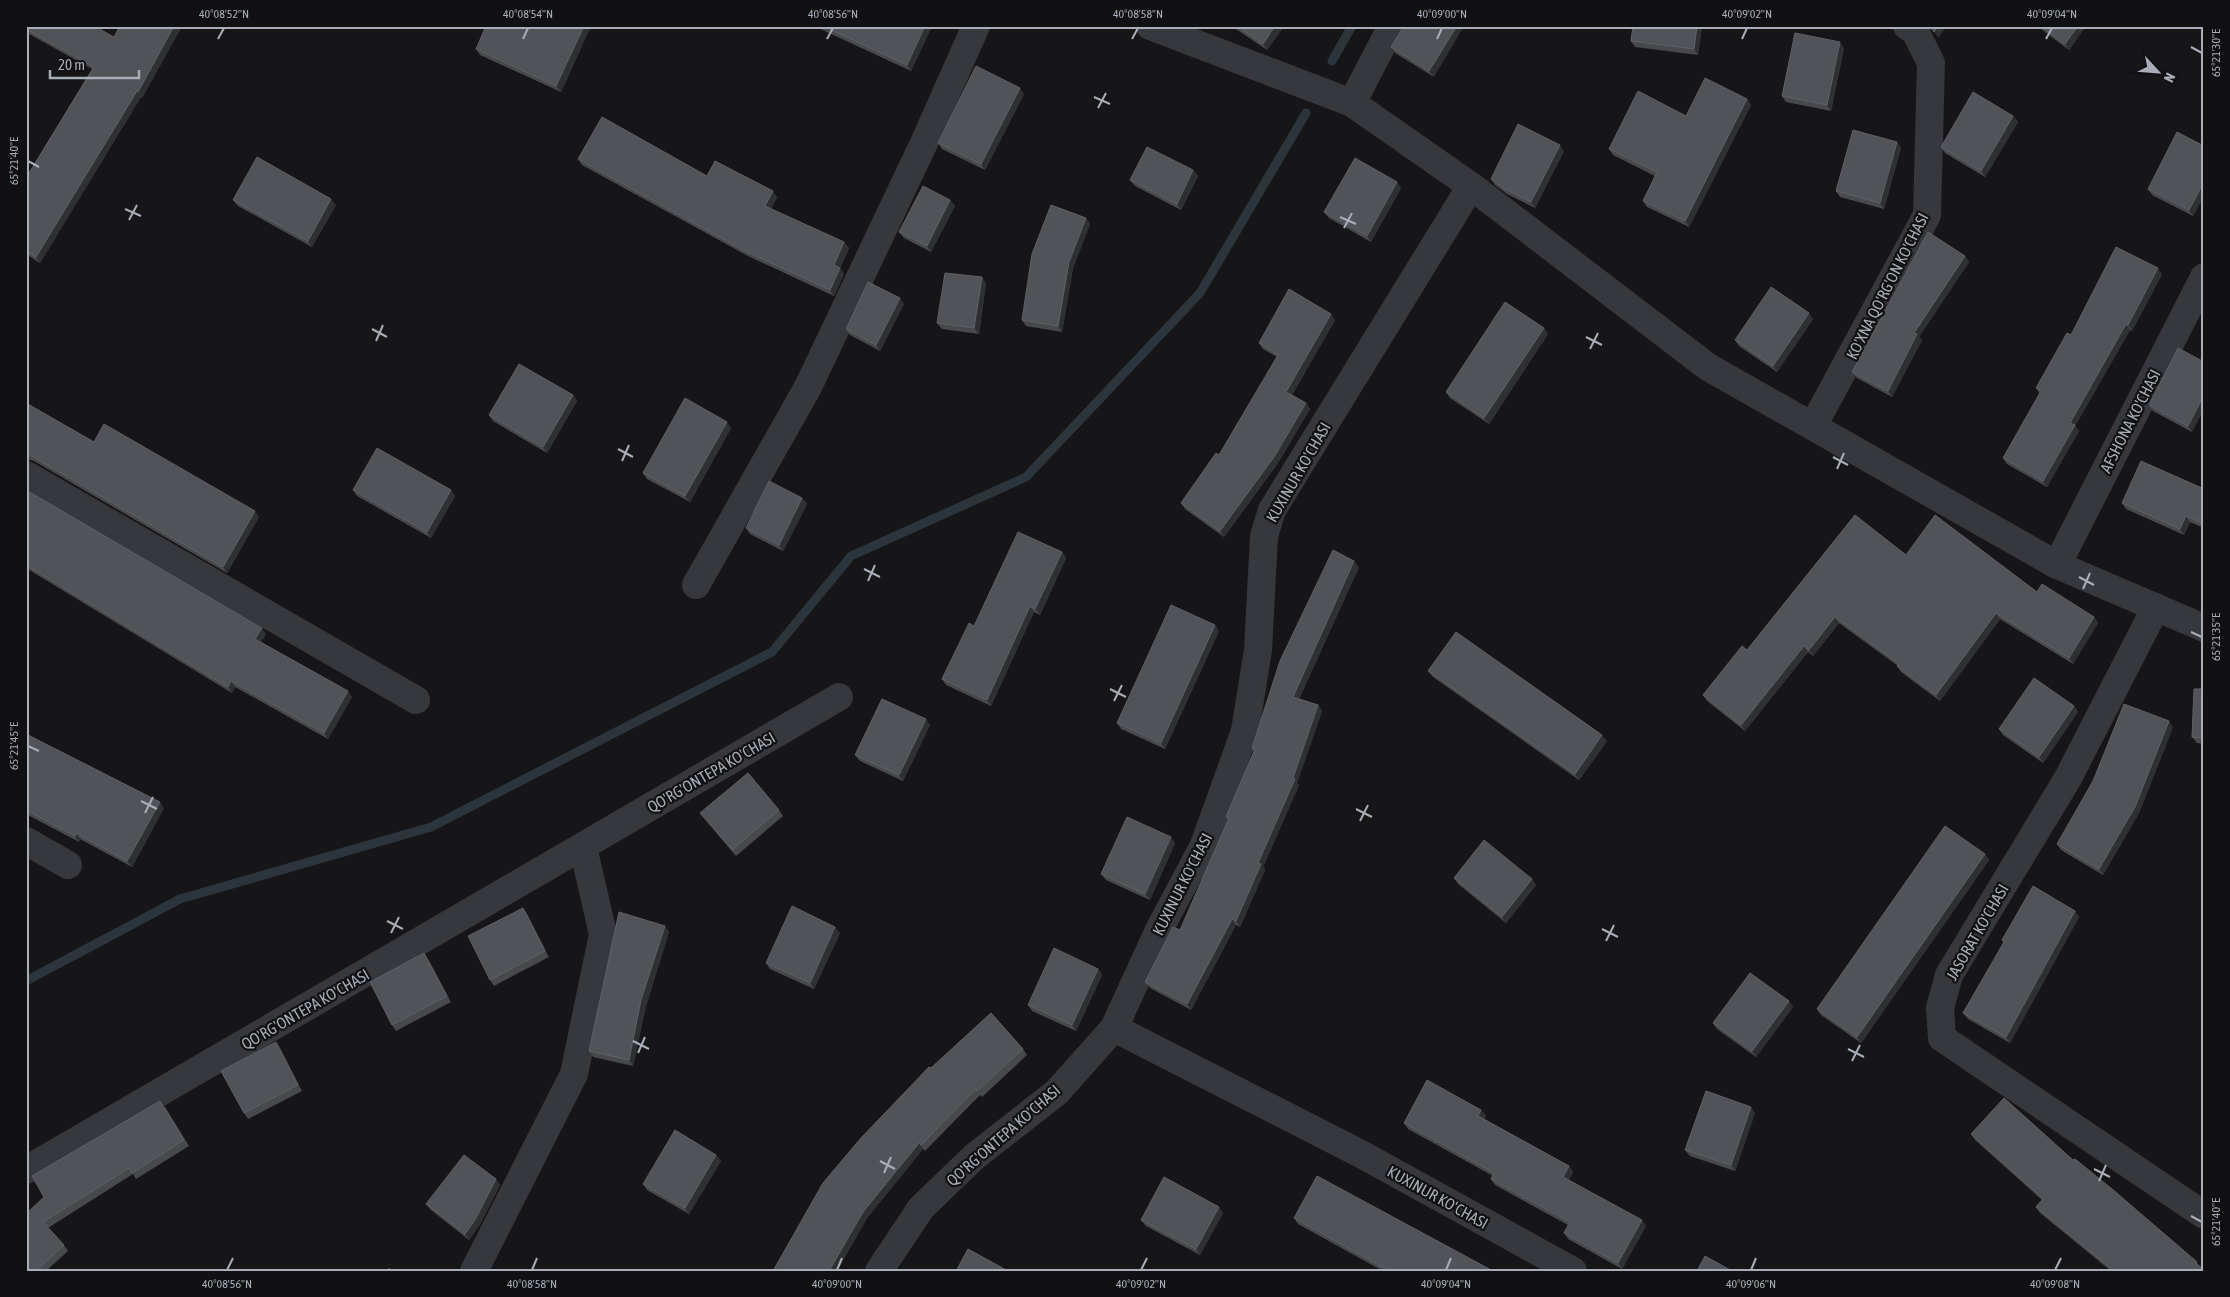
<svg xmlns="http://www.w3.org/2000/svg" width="2230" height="1297" font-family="'Asap Condensed',sans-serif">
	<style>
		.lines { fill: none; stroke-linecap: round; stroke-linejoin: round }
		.stream { stroke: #2c353c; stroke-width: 9 }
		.minor { stroke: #37383d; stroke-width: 28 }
		.wall { fill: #47494d }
		.shaded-wall { fill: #2f3033 }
		.building { fill: #525359; stroke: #5f6168 }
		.ticks { fill: none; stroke: #a8adb8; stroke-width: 2 }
		.labels { text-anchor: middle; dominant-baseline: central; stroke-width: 4.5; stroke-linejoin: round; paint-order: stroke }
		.street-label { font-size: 16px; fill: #a8adb8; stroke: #111113 }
		.neatline { fill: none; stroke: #a8adb8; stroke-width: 2 }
		.ticks-label { font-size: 12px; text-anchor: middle; fill: #a8adb8 }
	</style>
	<rect width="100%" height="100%" fill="#161618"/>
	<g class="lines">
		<g class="stream">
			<polyline points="1332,61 1352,26"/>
			<polyline points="26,981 180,899 431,827 772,652 851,556 1026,477 1200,293 1306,113"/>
		</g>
		<g class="minor">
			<polyline points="1150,26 1352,103 1471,186 1708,367 2057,565 2204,628"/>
			<polyline points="1352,103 1392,26"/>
			<polyline points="1813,426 1927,215 1931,63 1915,31 1907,26"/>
			<polyline points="26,475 416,700"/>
			<polyline points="2057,565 2204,277"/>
			<polyline points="696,585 808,387 924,143 976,26"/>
			<polyline points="2156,607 2068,778 1949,975 1940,1008 1942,1038 2204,1215"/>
			<polyline points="26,841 68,865"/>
			<polyline points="1114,1028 1361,1154 1573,1271"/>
			<polyline points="26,1170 839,697"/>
			<polyline points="474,1271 574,1074 603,934 583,847"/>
			<polyline points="879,1271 921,1208 974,1157 1057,1092 1114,1028 1159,930 1204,845 1245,731 1258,650 1264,536 1272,510 1471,186"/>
		</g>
	</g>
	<g class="wall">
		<polygon points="26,26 114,37 120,26 182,26 142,98 141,97 40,263 26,254 26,178 92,69 29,34 26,30"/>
		<polygon points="591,26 561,92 480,55 476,49"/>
		<polygon points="814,26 932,26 911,71"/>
		<polygon points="1234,26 1284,26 1267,50 1236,29"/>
		<polygon points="1404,26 1434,77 1395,53 1391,47"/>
		<polygon points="1633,26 1702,26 1698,55 1635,47 1631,41"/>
		<polygon points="2037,26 2086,26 2069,50"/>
		<polygon points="1844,48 1831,111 1786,102 1782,96"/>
		<polygon points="1024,94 985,170 942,149 938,143"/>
		<polygon points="1747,99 1751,105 1689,227 1647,207 1643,201 1655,176 1613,155 1609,149 1686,116"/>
		<polygon points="2013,116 2018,122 1985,177 1945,153 1941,147"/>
		<polygon points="1897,142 1901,148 1884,209 1840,197 1836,191"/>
		<polygon points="2204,146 2204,196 2193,216 2152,195 2148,189"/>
		<polygon points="1564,151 1535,208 1507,194 1495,185 1491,179"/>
		<polygon points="578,159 707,176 777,197 771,209 844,242 849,248 840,268 844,274 834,296 748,256 582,165"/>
		<polygon points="1193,170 1198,176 1181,210 1135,186 1130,180"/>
		<polygon points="1401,188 1371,242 1329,218 1324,212"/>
		<polygon points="233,200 336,205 312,247 238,206"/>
		<polygon points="950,200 955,206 931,252 904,238 899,232"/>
		<polygon points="1086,218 1090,224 1073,268 1062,332 1026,326 1022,320"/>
		<polygon points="1965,256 1969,262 1919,337 1922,340 1892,397 1857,378 1852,372"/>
		<polygon points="2162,274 2132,331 2130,330 2075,426 2079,431 2047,487 2007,464 2003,458 2040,394 2036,388 2071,335"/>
		<polygon points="986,283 979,334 942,329 937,323"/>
		<polygon points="904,304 880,351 850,335 846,329"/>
		<polygon points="1813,319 1777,372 1739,346 1735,340"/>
		<polygon points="1335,320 1292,395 1306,403 1310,409 1278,463 1224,537 1185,509 1181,503 1219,455 1277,357 1263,349 1259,343"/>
		<polygon points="1548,334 1489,424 1450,398 1446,392"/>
		<polygon points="2178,348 2192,432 2153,411 2149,405"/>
		<polygon points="573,395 577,401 547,453 493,421 489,415"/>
		<polygon points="26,403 94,442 259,517 227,573 34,461 26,459"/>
		<polygon points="731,428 690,502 647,479 643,473"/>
		<polygon points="2204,489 2204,528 2190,522 2184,535 2126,509 2122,503"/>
		<polygon points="26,490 266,634 261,642 352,697 328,739 235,687 232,693 26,568"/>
		<polygon points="353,490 451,490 455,496 431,538 357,496"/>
		<polygon points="802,498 807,504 783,551 750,534 746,528"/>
		<polygon points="1062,552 1066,558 1040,615 1034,612 991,706 946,685 942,679 974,626"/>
		<polygon points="1906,555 2037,592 2094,617 2098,623 2073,664 2000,619 1940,701 1901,672 1897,666 1898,666 1839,623 1813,656 1808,652 1745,731 1707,701 1703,695 1747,650"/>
		<polygon points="1359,567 1299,699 1318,705 1322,711 1297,783 1299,785 1263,867 1265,870 1240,927 1236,925 1191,1010 1150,988 1145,982 1180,930 1228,820 1226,817 1254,752 1252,748"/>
		<polygon points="1219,631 1165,749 1121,729 1117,723"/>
		<polygon points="1428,671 1607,741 1579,780 1433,677"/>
		<polygon points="2204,689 2204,744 2197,743 2192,737"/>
		<polygon points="2074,706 2078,712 2043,763 2003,735 1999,729"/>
		<polygon points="930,725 903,781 860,761 855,755"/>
		<polygon points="2173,727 2139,813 2103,875 2061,850 2057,844"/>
		<polygon points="26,734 164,808 132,867 80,839 79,842 26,814"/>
		<polygon points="779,810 783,816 736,856 700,813"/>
		<polygon points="1175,843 1150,900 1106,880 1101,874"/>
		<polygon points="1985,854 1989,860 1861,1043 1821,1015 1817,1009"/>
		<polygon points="1454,878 1532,879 1536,885 1506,923 1458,884"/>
		<polygon points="523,908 527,914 549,957 494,986 490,980"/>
		<polygon points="2075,911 2079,917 2010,1043 1968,1019 1963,1013 2004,943 2002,940"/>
		<polygon points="669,932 646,1006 633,1066 593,1057 589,1051"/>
		<polygon points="840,933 814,989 770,969 766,963"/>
		<polygon points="424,953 428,959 451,1002 396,1031 392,1025"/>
		<polygon points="1098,969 1102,975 1076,1031 1032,1011 1028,1005"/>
		<polygon points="1793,1007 1756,1057 1717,1029 1713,1023"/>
		<polygon points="276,1042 280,1048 302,1091 248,1119 244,1113"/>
		<polygon points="1023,1049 1027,1055 982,1097 980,1095 925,1151 923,1149 867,1218 837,1271 773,1271 931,1068"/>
		<polygon points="165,1107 189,1146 136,1179 133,1174 48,1228 64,1245 68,1251 46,1271 26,1271 26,1214"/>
		<polygon points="1481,1110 1486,1116 1484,1119 1569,1166 1573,1172 1569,1180 1646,1226 1622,1269 1568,1239 1564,1233 1568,1225 1495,1185 1491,1179 1493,1176 1408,1129 1404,1123"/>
		<polygon points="1755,1113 1735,1171 1690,1156 1685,1150"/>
		<polygon points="1971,1134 2073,1160 2201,1268 2204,1271 2111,1271 2040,1213 2036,1207 2042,1200 1975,1140"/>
		<polygon points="716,1155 721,1161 689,1214 647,1190 643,1184"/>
		<polygon points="500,1185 479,1226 469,1240 431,1210 426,1204"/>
		<polygon points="1223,1213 1200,1255 1146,1226 1141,1220"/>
		<polygon points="1294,1218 1493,1271 1383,1271 1298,1224"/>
	</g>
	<g class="shaded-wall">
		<polygon points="174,26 182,26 142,98 138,92"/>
		<polygon points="584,26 591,26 561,92 556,86"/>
		<polygon points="925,26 932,26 911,71 907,65"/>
		<polygon points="1275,26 1284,26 1267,50 1263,44"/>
		<polygon points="1457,26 1464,26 1434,77 1429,71"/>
		<polygon points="1697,26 1702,26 1698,55 1694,49"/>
		<polygon points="1938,26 1947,26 1938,38 1934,32"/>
		<polygon points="2078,26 2086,26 2069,50 2065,44"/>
		<polygon points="1840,42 1844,48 1831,111 1827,105"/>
		<polygon points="1020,88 1024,94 985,170 981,164"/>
		<polygon points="137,91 141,97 40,263 36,257"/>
		<polygon points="1747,99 1751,105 1689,227 1685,221"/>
		<polygon points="2013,116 2018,122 1985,177 1981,171"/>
		<polygon points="1897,142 1901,148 1884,209 1880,203"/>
		<polygon points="1560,145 1564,151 1535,208 1531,202"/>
		<polygon points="1193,170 1198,176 1181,210 1177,204"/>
		<polygon points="1397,182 1401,188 1371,242 1367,236"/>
		<polygon points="2204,182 2204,196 2193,216 2189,210"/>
		<polygon points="773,191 777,197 769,212 765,206"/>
		<polygon points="331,199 336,205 312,247 308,241"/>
		<polygon points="950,200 955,206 931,252 927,246"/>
		<polygon points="1086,218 1090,224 1073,268 1062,332 1058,326 1069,262"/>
		<polygon points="844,242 849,248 839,271 834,265"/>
		<polygon points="1965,256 1969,262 1919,337 1922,340 1892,397 1888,391 1914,333"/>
		<polygon points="840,268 844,274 834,296 830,290"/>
		<polygon points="2158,268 2162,274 2132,331 2128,325"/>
		<polygon points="982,277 986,283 979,334 974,328"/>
		<polygon points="900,298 904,304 880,351 876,345"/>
		<polygon points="1809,313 1813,319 1777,372 1773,366"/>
		<polygon points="1331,314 1335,320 1290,398 1286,392"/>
		<polygon points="2126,324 2130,330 2075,426 2079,431 2047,487 2043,481 2070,423"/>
		<polygon points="1544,328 1548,334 1489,424 1484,418"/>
		<polygon points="573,395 577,401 547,453 543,447"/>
		<polygon points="2204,395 2204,410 2192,432 2188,426"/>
		<polygon points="1306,403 1310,409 1278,463 1224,537 1220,531"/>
		<polygon points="727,422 731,428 690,502 685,496"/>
		<polygon points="451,490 455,496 431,538 427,532"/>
		<polygon points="802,498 807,504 783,551 779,545"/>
		<polygon points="255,511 259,517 227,573 223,567"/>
		<polygon points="2186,516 2190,522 2184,535 2180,529"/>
		<polygon points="1062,552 1066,558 1040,615 1035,609"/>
		<polygon points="1354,561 1359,567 1297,703 1293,697"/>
		<polygon points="1030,606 1034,612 991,706 987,700"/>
		<polygon points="1996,613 2000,619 1940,701 1936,695"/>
		<polygon points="1835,617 1839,623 1813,656 1809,650"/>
		<polygon points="2094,617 2098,623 2073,664 2069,658"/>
		<polygon points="1215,625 1219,631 1165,749 1161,743"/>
		<polygon points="262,628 266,634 259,645 255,639"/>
		<polygon points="1804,646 1808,652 1745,731 1741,725"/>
		<polygon points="231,681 235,687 232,693 228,687"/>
		<polygon points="348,691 352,697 328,739 324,733"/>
		<polygon points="1318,705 1322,711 1297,783 1299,785 1263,867 1265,870 1240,927 1236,921 1258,863 1293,778"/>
		<polygon points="2074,706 2078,712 2043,763 2039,757"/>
		<polygon points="926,719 930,725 903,781 899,775"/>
		<polygon points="2169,721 2173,727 2139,813 2103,875 2099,869"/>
		<polygon points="1602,735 1607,741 1579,780 1575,774"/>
		<polygon points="160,802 164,808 132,867 127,861"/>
		<polygon points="76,833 80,839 79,842 75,836"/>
		<polygon points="1171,837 1175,843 1150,900 1145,894"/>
		<polygon points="1985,854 1989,860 1861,1043 1857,1037"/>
		<polygon points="1532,879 1536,885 1506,923 1502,917"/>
		<polygon points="523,908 527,914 549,957 545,951"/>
		<polygon points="2075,911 2079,917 2010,1043 2006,1037"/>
		<polygon points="1232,919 1236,925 1191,1010 1187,1004"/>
		<polygon points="665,926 669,932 646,1006 633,1066 629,1060 641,1000"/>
		<polygon points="835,927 840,933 814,989 810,983"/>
		<polygon points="424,953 428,959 451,1002 447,996"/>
		<polygon points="1098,969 1102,975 1076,1031 1072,1025"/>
		<polygon points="1789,1001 1793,1007 1756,1057 1752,1051"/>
		<polygon points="276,1042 280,1048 302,1091 298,1085"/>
		<polygon points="1751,1107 1755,1113 1735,1171 1731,1165"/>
		<polygon points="1481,1110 1486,1116 1482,1122 1478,1116"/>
		<polygon points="919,1143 923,1149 867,1218 837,1271 829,1271 863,1212"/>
		<polygon points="716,1155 721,1161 689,1214 685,1208"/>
		<polygon points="1569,1166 1573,1172 1568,1183 1563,1177"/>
		<polygon points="496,1179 500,1185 479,1226 469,1240 465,1234"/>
		<polygon points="1219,1207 1223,1213 1200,1255 1196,1249"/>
		<polygon points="1642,1220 1646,1226 1622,1269 1618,1263"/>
	</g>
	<g class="building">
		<polygon points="26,26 94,26 114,37 120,26 174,26 138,92 137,91 36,257 26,251 26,178 94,67 26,29"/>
		<polygon points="486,26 584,26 556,86 476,49"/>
		<polygon points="823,26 925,26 907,65"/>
		<polygon points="1237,26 1275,26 1263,44"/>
		<polygon points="1404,26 1457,26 1429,71 1391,47"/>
		<polygon points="1633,26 1697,26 1694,49 1631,41"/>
		<polygon points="1930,26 1938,26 1934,32"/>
		<polygon points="2041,26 2078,26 2065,44"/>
		<polygon points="1795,33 1840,42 1827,105 1782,96"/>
		<polygon points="976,66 1020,88 981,164 938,143"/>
		<polygon points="1705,78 1747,99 1685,221 1643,201 1657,172 1609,149 1638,91 1686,116"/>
		<polygon points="1973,92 2013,116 1981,171 1941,147"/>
		<polygon points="602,117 707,176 715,161 773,191 765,206 844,242 834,265 840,268 830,290 743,250 578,159"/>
		<polygon points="1518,124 1560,145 1531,202 1503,188 1491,179"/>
		<polygon points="1853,130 1897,142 1880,203 1836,191"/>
		<polygon points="2177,132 2204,146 2204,182 2189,210 2148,189"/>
		<polygon points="1147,147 1193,170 1177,204 1130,180"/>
		<polygon points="257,157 331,199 308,241 233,200"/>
		<polygon points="1355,158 1397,182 1367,236 1324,212"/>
		<polygon points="923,186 950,200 927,246 899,232"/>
		<polygon points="1051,205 1086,218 1069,262 1058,326 1022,320 1032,254"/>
		<polygon points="1928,232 1965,256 1914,333 1917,334 1888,391 1852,372"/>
		<polygon points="2116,247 2158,268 2128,325 2126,324 2070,423 2075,425 2043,481 2003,458 2041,391 2036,388 2067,333 2071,335"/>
		<polygon points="945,273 982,277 974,328 937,323"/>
		<polygon points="868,282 900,298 876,345 846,329"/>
		<polygon points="1771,287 1809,313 1773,366 1735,340"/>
		<polygon points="1289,289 1331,314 1286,392 1306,403 1274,457 1220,531 1181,503 1216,453 1219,455 1278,355 1259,343"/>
		<polygon points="1505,302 1544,328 1484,418 1446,392"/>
		<polygon points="2178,348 2204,362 2204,395 2188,426 2149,405"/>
		<polygon points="519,364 573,395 543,447 489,415"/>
		<polygon points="685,398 727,422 685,496 643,473"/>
		<polygon points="26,403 94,442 104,424 255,511 223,567 30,455 26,455"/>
		<polygon points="377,448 451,490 427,532 353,490"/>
		<polygon points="2141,461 2204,489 2204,524 2186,516 2180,529 2122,503"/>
		<polygon points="769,481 802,498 779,545 746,528"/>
		<polygon points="26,490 262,628 255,639 348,691 324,733 231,681 228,687 26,565"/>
		<polygon points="1855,515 1906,555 1935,515 2037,592 2042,584 2094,617 2069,658 1996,613 1936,695 1897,666 1899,664 1835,617 1809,650 1804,646 1741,725 1703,695 1742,646 1747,650"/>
		<polygon points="1018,532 1062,552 1035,609 1030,606 987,700 942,679 969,623 974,626"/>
		<polygon points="1333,550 1354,561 1293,697 1318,705 1293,778 1295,779 1258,863 1261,864 1236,921 1232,919 1187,1004 1145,982 1173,927 1180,930 1229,818 1226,817 1255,749 1252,748 1280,661"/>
		<polygon points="1171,605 1215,625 1161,743 1117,723"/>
		<polygon points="1456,632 1602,735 1575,774 1428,671"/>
		<polygon points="2034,678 2074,706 2039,757 1999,729"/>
		<polygon points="2194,689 2204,689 2204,738 2192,737"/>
		<polygon points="882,699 926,719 899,775 855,755"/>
		<polygon points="2124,704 2169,721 2135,807 2099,869 2057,844 2093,781"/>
		<polygon points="26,734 160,802 127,861 76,833 75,836 26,810"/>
		<polygon points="748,773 779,810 732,850 700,813"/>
		<polygon points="1127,817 1171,837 1145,894 1101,874"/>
		<polygon points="1945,826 1985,854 1857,1037 1817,1009"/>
		<polygon points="1484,840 1532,879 1502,917 1454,878"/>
		<polygon points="2033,886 2075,911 2006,1037 1963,1013 2004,942 2002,940"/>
		<polygon points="792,906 835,927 810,983 766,963"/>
		<polygon points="523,908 545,951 490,980 468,936"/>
		<polygon points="619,912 665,926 641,1000 629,1060 589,1051"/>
		<polygon points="1054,948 1098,969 1072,1025 1028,1005"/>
		<polygon points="424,953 447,996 392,1025 370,982"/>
		<polygon points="1750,973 1789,1001 1752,1051 1713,1023"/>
		<polygon points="991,1013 1023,1049 977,1091 976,1089 921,1145 919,1143 863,1212 829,1271 773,1271 823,1183 861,1138 929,1067 931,1068"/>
		<polygon points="276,1042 298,1085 244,1113 221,1071"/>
		<polygon points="1427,1080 1481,1110 1478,1116 1569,1166 1563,1177 1642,1220 1618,1263 1564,1233 1570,1222 1491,1179 1494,1173 1404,1123"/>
		<polygon points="1706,1091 1751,1107 1731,1165 1685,1150"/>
		<polygon points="2004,1098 2073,1160 2075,1159 2112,1189 2197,1262 2196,1263 2204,1270 2204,1271 2114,1271 2036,1207 2043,1199 1971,1134"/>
		<polygon points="160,1101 184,1140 132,1173 129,1168 43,1222 64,1245 36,1271 26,1271 26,1214 44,1197 32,1176"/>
		<polygon points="675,1130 716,1155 685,1208 643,1184"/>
		<polygon points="464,1155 496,1179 475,1220 465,1234 426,1204"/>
		<polygon points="1317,1176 1493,1271 1390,1271 1294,1218"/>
		<polygon points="1164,1177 1219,1207 1196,1249 1141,1220"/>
		<polygon points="968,1249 1008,1271 956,1271"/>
		<polygon points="1705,1256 1732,1271 1697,1271"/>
		<polygon points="389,1268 392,1271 387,1271"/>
	</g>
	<path class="ticks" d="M218 39 224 28M523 39 528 28M827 39 833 28M1132 39 1138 28M1437 39 1442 28M1742 39 1747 28M2046 39 2052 28M2191 47 2202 53M1094 97 1110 104M1098 108 1106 93M28 161 39 167M125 209 141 216M1340 217 1356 224M129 220 137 205M1344 228 1352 213M372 329 387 337M1586 337 1602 345M376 341 383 325M1590 349 1598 333M618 449 633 457M1833 457 1848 465M622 461 629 445M1837 469 1844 453M864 569 880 577M2079 577 2094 585M868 581 875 565M2083 589 2090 573M2191 632 2202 637M1110 689 1126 697M1114 701 1122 685M28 746 39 751M141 801 157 809M1356 809 1372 817M145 813 153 797M1360 821 1368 805M387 921 403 929M1602 929 1618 937M391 933 399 917M1606 941 1614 925M633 1041 649 1049M1848 1049 1864 1057M638 1053 645 1037M1852 1061 1860 1045M880 1161 895 1169M2094 1169 2110 1177M884 1173 891 1157M2099 1181 2106 1165M2191 1216 2202 1222M227 1270 233 1258M532 1270 537 1258M837 1270 842 1258M1141 1270 1147 1258M1446 1270 1451 1258M1751 1270 1756 1258M2055 1270 2061 1258"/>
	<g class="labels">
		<g class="street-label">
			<text transform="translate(1887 286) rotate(-63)">KO'XNA QO'RG'ON KO'CHASI</text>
			<text transform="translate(2130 421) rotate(-63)">AFSHONA KO'CHASI</text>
			<text transform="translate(1298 472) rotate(-60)">KUXINUR KO'CHASI</text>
			<text transform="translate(711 772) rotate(-30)">QO'RG'ONTEPA KO'CHASI</text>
			<text transform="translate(1182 884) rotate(-63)">KUXINUR KO'CHASI</text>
			<text transform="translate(1977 932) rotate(-60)">JASORAT KO'CHASI</text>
			<text transform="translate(305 1009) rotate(-30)">QO'RG'ONTEPA KO'CHASI</text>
			<text transform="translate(1003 1135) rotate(-41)">QO'RG'ONTEPA KO'CHASI</text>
			<text transform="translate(1438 1197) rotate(29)">KUXINUR KO'CHASI</text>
		</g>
	</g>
	<rect width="2230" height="1297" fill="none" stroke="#111113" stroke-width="55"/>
	<g transform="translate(2158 72) rotate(116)" stroke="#111113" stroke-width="4" paint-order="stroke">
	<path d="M0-4L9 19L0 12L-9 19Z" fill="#a8adb8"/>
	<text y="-8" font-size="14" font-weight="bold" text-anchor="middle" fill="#a8adb8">N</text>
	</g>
	<path d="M50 70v8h89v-8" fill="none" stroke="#a8adb8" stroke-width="2.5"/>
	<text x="58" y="70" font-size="15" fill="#a8adb8" stroke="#111113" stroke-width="4" paint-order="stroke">20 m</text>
	<rect x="28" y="28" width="2174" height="1242" class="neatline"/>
	<g class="ticks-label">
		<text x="224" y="18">40°08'52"N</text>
		<text x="528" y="18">40°08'54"N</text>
		<text x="833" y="18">40°08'56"N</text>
		<text x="1138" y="18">40°08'58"N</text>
		<text x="1442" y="18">40°09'00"N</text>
		<text x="1747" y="18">40°09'02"N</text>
		<text x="2052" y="18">40°09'04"N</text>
		<text transform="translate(2216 53) rotate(-90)" y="4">65°21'30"E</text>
		<text transform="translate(14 161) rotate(-90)" y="4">65°21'40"E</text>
		<text transform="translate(2216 637) rotate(-90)" y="4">65°21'35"E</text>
		<text transform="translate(14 746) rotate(-90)" y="4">65°21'45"E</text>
		<text transform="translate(2216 1222) rotate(-90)" y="4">65°21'40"E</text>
		<text x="227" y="1288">40°08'56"N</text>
		<text x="532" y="1288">40°08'58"N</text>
		<text x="837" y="1288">40°09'00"N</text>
		<text x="1141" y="1288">40°09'02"N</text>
		<text x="1446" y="1288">40°09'04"N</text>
		<text x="1751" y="1288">40°09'06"N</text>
		<text x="2055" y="1288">40°09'08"N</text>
	</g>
</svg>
